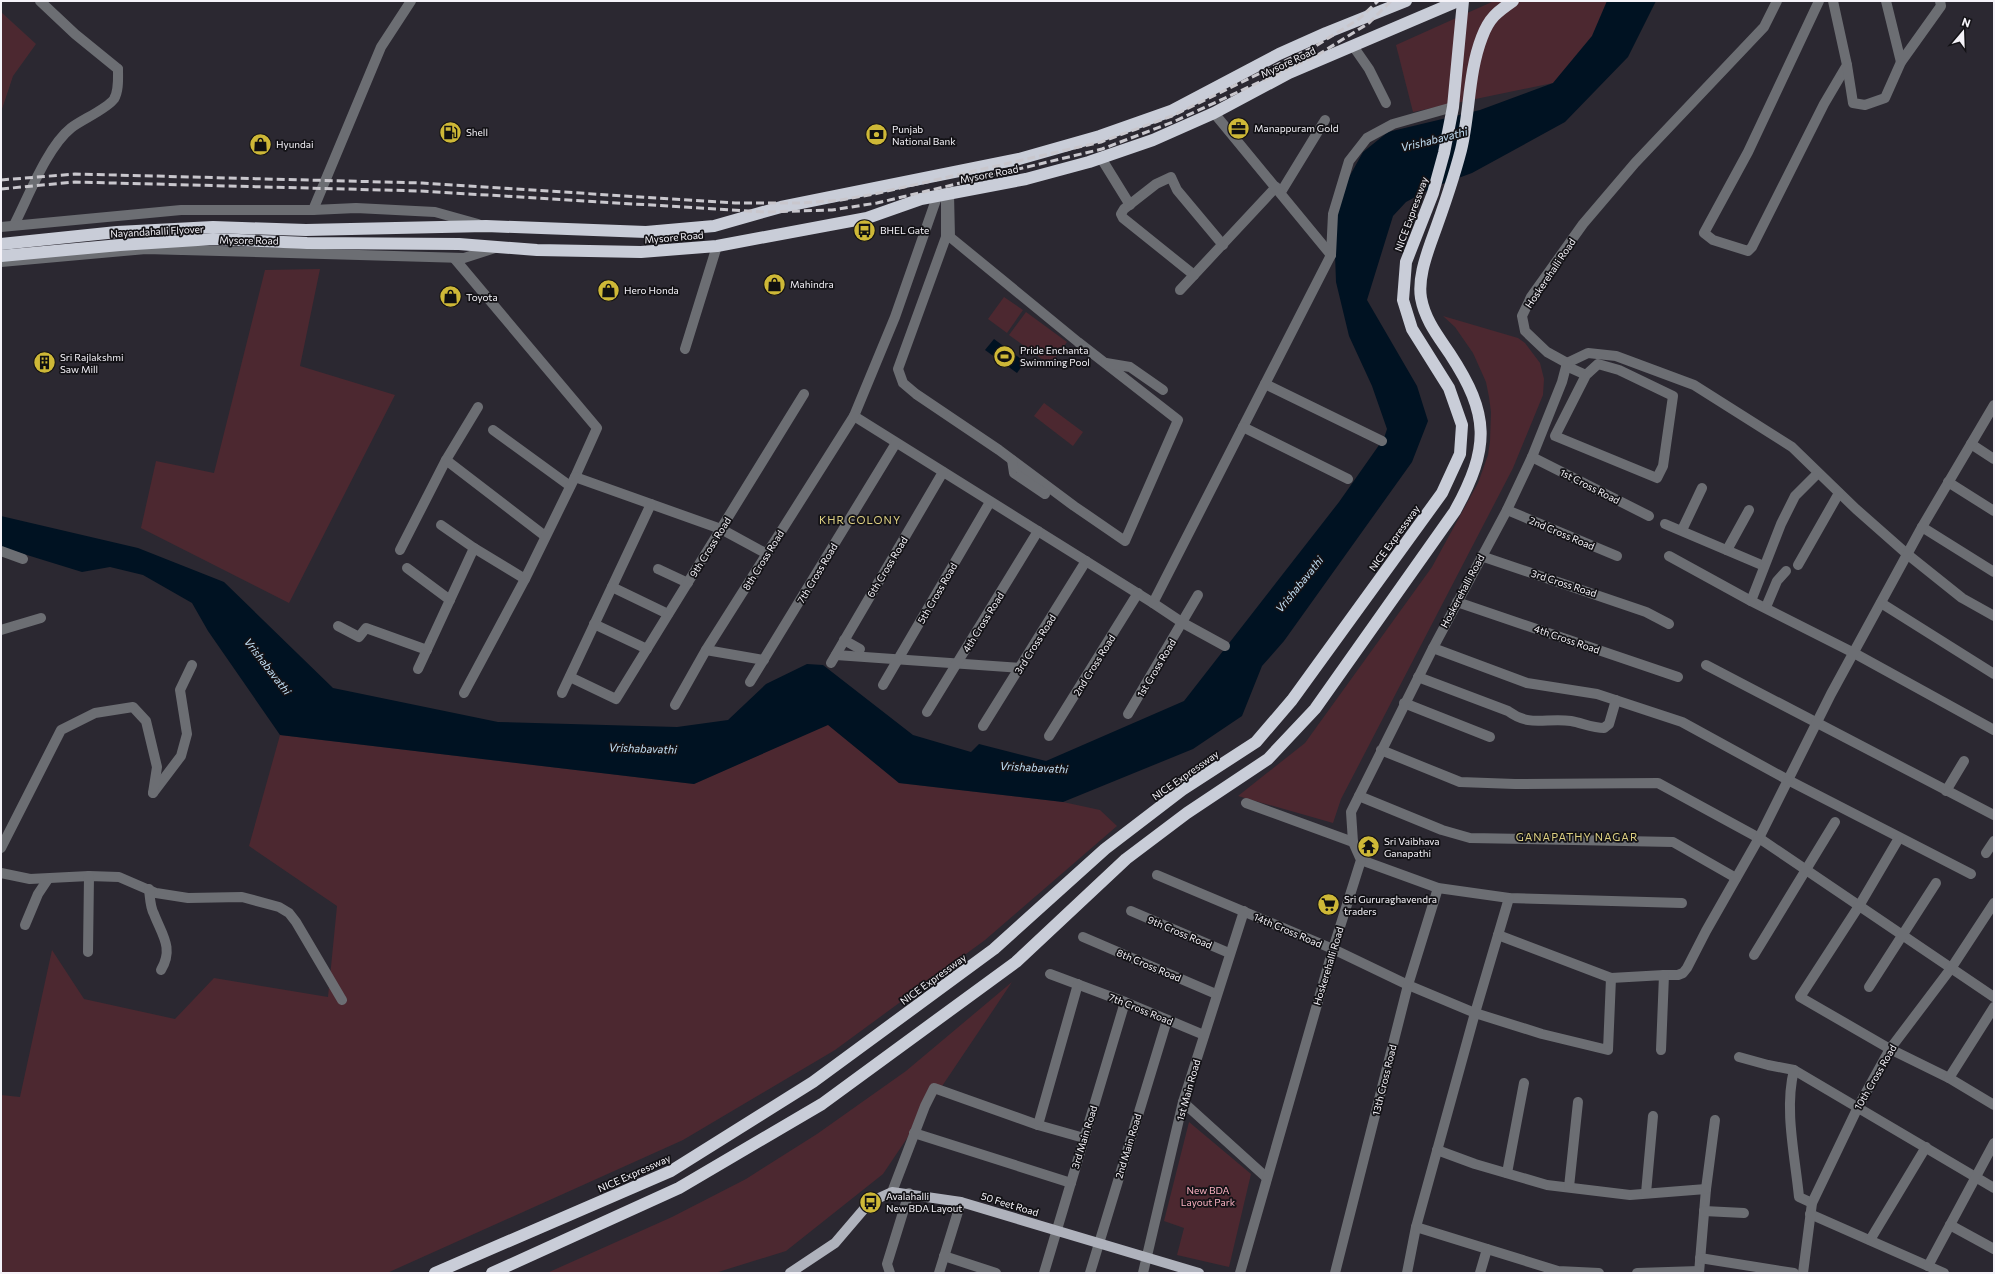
<svg xmlns="http://www.w3.org/2000/svg" width="1995" height="1274" font-family="Commissioner,sans-serif">
	<style>
		.green { fill: #4c2830 }
		.water { fill: #001222 }
		.lines { fill: none; stroke-linecap: round; stroke-linejoin: round }
		.minor { stroke: #6c6e73; stroke-width: 10 }
		.major { stroke: #afb2bc; stroke-width: 10 }
		.highway { stroke: #c9cdd8; stroke-width: 12 }
		.rail { stroke: #c9c7cd; stroke-width: 3; stroke-dasharray: 8 4; stroke-linecap: butt }
		.labels { text-anchor: middle; dominant-baseline: central; stroke-width: 3.5; stroke-linejoin: round; paint-order: stroke }
		.street-label { font-size: 10px; fill: #f5f3f9; stroke: #131216 }
		.poi-label { font-size: 10px; fill: #f5f3f9; stroke: #131216; text-anchor: start }
		.park-label { font-size: 10px; fill: #fab1c0; stroke: #131216 }
		.water-label { font-size: 11px; font-style: italic; fill: #c3e0f6; stroke: #131216 }
		.neighbourhood-label { font-size: 11px; letter-spacing: 1px; fill: #ded082; stroke: #131216 }
	</style>
	<rect width="100%" height="100%" fill="#2b2831"/>
	<g class="green">
		<polygon points="1494,1 1607,1 1592,36 1553,83 1413,112 1396,45"/>
		<polygon points="1,12 36,44 13,76 1,112"/>
		<polygon points="320,269 300,366 395,395 289,603 141,528 156,461 214,473 265,270"/>
		<polygon points="1004,297 1023,310 1007,333 988,319"/>
		<polygon points="1026,312 1067,342 1050,365 1009,335"/>
		<polygon points="1443,316 1518,338 1525,343 1540,363 1544,379 1543,395 1513,468 1341,799 1333,823 1238,796 1305,743 1432,567 1478,483 1488,455 1490,441 1491,412 1489,397 1486,382 1473,353 1455,327"/>
		<polygon points="1044,403 1083,432 1073,446 1034,416"/>
		<polygon points="828,724 899,783 1063,802 1100,810 1117,826 985,940 835,1050 683,1140 387,1273 1,1273 1,1095 20,1097 52,950 84,999 175,1019 214,978 328,997 337,906 249,846 280,735 694,784"/>
		<polygon points="1012,982 883,1174 786,1251 715,1273 547,1273 672,1217 746,1179 817,1134 906,1071"/>
		<polygon points="1189,1122 1251,1174 1229,1267 1177,1255 1184,1228 1164,1221"/>
	</g>
	<g class="water">
		<polygon points="1607,1 1656,1 1628,57 1565,122 1472,173 1434,187 1406,202 1393,216 1367,300 1417,386 1428,421 1412,462 1284,641 1262,666 1242,716 1193,749 1063,802 899,783 828,725 694,784 280,735 208,631 192,603 143,575 110,567 82,572 1,547 1,516 138,548 224,582 333,688 498,722 677,727 728,720 766,684 807,664 823,665 913,735 971,752 979,744 1046,761 1184,701 1339,502 1384,438 1387,429 1372,386 1349,336 1336,282 1334,226 1343,188 1363,152 1388,132 1480,110 1553,83 1592,36"/>
		<polygon points="994,339 1025,362 1017,373 985,350"/>
	</g>
	<g class="lines">
		<g class="minor">
			<polyline points="40,1 75,34 118,69 118,72"/>
			<polyline points="1819,1 1748,152 1704,233 1713,240 1748,251 1752,247 1824,104 1847,65 1833,1"/>
			<polyline points="1886,1 1901,62"/>
			<polyline points="1353,46 1369,69 1386,103"/>
			<polyline points="1847,65 1853,103 1865,105 1885,98 1901,62 1941,6 1940,1"/>
			<polyline points="1101,158 1130,205"/>
			<polyline points="1281,192 1325,120"/>
			<polyline points="946,194 946,237 898,369 903,383 916,394 999,450 1074,506 1125,541 1178,420 1078,342 950,237 949,194"/>
			<polyline points="313,210 381,47 411,1"/>
			<path d="M14 225C28 198 47 147 71 128 81 120 107 109 114 99 119 91 118 78 118 69"/>
			<polyline points="1,227 181,210 313,210 356,208 435,212 478,224"/>
			<polyline points="1331,255 1333,214 1349,161 1367,138 1393,124 1453,107"/>
			<polyline points="454,258 597,428 575,477"/>
			<polyline points="1,262 146,249 464,258 495,248"/>
			<polyline points="1194,275 1123,218 1121,214 1124,209 1156,184 1171,177 1177,190 1223,245"/>
			<polyline points="1180,290 1276,187"/>
			<polyline points="685,349 717,246"/>
			<polyline points="1106,363 1130,367 1163,390"/>
			<polyline points="1567,363 1588,353 1616,356 1694,385 1792,447 1856,509 1907,554 1962,598 1994,616"/>
			<polyline points="1566,366 1586,375 1598,364 1619,370 1673,396 1663,466 1657,478 1555,436 1586,375"/>
			<polyline points="1265,384 1382,441"/>
			<polyline points="478,407 446,460 545,536"/>
			<polyline points="854,416 1153,603 1331,255 1214,113"/>
			<polyline points="1243,427 1348,479"/>
			<polyline points="493,430 570,486"/>
			<polyline points="1971,444 1994,459"/>
			<polyline points="1532,457 1649,516"/>
			<polyline points="1012,460 1014,473 1045,494"/>
			<polyline points="1948,482 1994,511"/>
			<polyline points="1507,510 1617,556"/>
			<polyline points="1665,524 1764,566"/>
			<polyline points="1922,527 1994,572"/>
			<polyline points="1682,530 1702,488"/>
			<polyline points="474,548 525,579"/>
			<polyline points="400,550 446,460"/>
			<polyline points="1727,550 1749,510"/>
			<polyline points="1,551 23,559"/>
			<polyline points="1481,556 1646,612 1669,624"/>
			<polyline points="1669,556 1751,601 1854,653 1994,730"/>
			<polyline points="1798,565 1839,493"/>
			<polyline points="407,568 450,600"/>
			<polyline points="658,569 688,583"/>
			<polyline points="612,587 668,614"/>
			<polyline points="1751,601 1781,524 1795,496 1818,473"/>
			<polyline points="1457,602 1678,677"/>
			<polyline points="1153,603 1183,623 1225,646"/>
			<polyline points="1881,603 1994,674"/>
			<polyline points="1766,607 1777,581 1786,571"/>
			<polyline points="594,624 647,649"/>
			<polyline points="338,626 359,637 366,628 427,650"/>
			<polyline points="1,630 41,618"/>
			<polyline points="844,640 860,649"/>
			<polyline points="1433,648 1527,683 1597,694 1682,722 1788,780 1971,874"/>
			<polyline points="706,650 764,660"/>
			<polyline points="836,655 1020,668"/>
			<polyline points="831,663 943,472"/>
			<polyline points="1706,665 1994,815"/>
			<polyline points="418,669 474,548 441,525"/>
			<polyline points="570,677 616,699 804,394"/>
			<path d="M1418 677 1508 711C1531 728 1546 717 1571 721 1582 723 1593 728 1604 728L1609 724 1616 700"/>
			<polyline points="750,682 896,443"/>
			<polyline points="883,685 990,502"/>
			<polyline points="464,693 525,579 575,477 721,529 767,554"/>
			<polyline points="562,693 651,504"/>
			<polyline points="1404,703 1490,737"/>
			<polyline points="675,705 706,650 854,416 895,317 937,197"/>
			<polyline points="927,712 1038,531"/>
			<polyline points="1128,714 1198,595"/>
			<polyline points="983,726 1086,561"/>
			<polyline points="1049,736 1138,593"/>
			<polyline points="1381,750 1460,782 1515,784 1658,783 1759,838 1994,997"/>
			<polyline points="1946,791 1964,761"/>
			<polyline points="153,793 181,756 187,734 180,690 192,665"/>
			<polyline points="1359,796 1442,830 1470,838 1673,842 1736,878"/>
			<polyline points="1246,803 1353,842"/>
			<polyline points="1899,838 1859,906 1800,997 1890,1049 1949,1078 1994,1105"/>
			<polyline points="1,848 61,730 95,713 133,707 146,721 157,767 153,793"/>
			<polyline points="1986,853 1994,841"/>
			<polyline points="1361,860 1438,888 1509,898 1682,903"/>
			<polyline points="1,873 30,879 89,876 119,877 156,893 188,898 242,897 279,907 289,913 296,922 342,1000"/>
			<polyline points="1157,875 1333,949 1408,985 1475,1013 1542,1034 1608,1050 1611,978 1498,935"/>
			<path d="M149 889C150 897 150 907 154 914 162 935 174 948 161 970"/>
			<polyline points="1131,911 1229,953"/>
			<polyline points="25,925 38,894 48,879"/>
			<polyline points="1083,937 1216,994"/>
			<polyline points="88,952 89,876"/>
			<polyline points="1754,955 1835,822"/>
			<polyline points="1050,974 1125,1002 1204,1035"/>
			<polyline points="1664,975 1678,975 1683,973 1687,968 1706,931 1759,838 1831,694 1922,527 1994,405"/>
			<polyline points="1611,978 1664,975 1661,1050"/>
			<polyline points="1869,987 1936,883"/>
			<polyline points="1739,1057 1768,1065 1794,1070 1994,1188"/>
			<path d="M1794 1070C1784 1109 1795 1156 1799 1197L1812 1203"/>
			<polyline points="1949,1078 1994,1007"/>
			<polyline points="1183,1102 1267,1178"/>
			<polyline points="1038,1125 1084,1138"/>
			<polyline points="914,1133 1071,1183"/>
			<polyline points="1437,1150 1475,1164 1547,1185 1630,1195 1706,1189 1699,1273"/>
			<polyline points="1507,1173 1524,1083"/>
			<polyline points="1569,1187 1578,1102"/>
			<polyline points="1706,1189 1715,1120"/>
			<polyline points="892,1192 925,1106 934,1088 1038,1125 1078,984"/>
			<polyline points="1646,1193 1653,1116"/>
			<polyline points="1704,1211 1744,1213"/>
			<polyline points="1810,1214 1944,1273"/>
			<polyline points="1950,1225 1994,1249"/>
			<polyline points="1416,1227 1558,1271 1599,1273"/>
			<polyline points="1870,1240 1926,1147"/>
			<polyline points="944,1256 996,1273"/>
			<polyline points="1700,1258 1794,1273"/>
			<polyline points="1928,1266 1994,1143"/>
			<polyline points="890,1273 887,1264 909,1193"/>
			<polyline points="939,1273 961,1202"/>
			<polyline points="1044,1273 1125,1002"/>
			<polyline points="1090,1273 1167,1020"/>
			<polyline points="1143,1273 1183,1102 1244,911"/>
			<polyline points="1240,1273 1333,949 1361,860 1353,842 1351,812 1433,648 1507,510 1532,457 1562,382 1567,363 1547,352 1525,331 1522,316 1531,297 1583,224 1635,163 1764,27 1777,1"/>
			<polyline points="1335,1273 1408,985 1438,888"/>
			<polyline points="1407,1273 1416,1227 1475,1013 1509,898"/>
			<polyline points="1480,1273 1487,1249"/>
			<polyline points="1637,1273 1699,1271"/>
			<polyline points="1803,1273 1812,1203 1858,1107 1890,1049 1952,967 1994,903"/>
		</g>
		<polyline class="major" points="790,1273 835,1243 870,1202 892,1192 961,1202 1199,1273"/>
		<g class="highway">
			<polyline points="1,244 117,232 213,227 306,230 486,226 646,232 714,226 781,207 1019,159 1100,136 1171,111 1279,54 1326,33 1406,1"/>
			<polyline points="1,256 120,245 213,239 307,243 459,244 537,250 641,252 717,246 867,218 921,199 1026,179 1089,162 1153,140 1214,113 1289,73 1458,1"/>
			<polyline points="435,1273 671,1171 813,1082 994,949 1105,849 1182,790 1256,742 1292,700 1442,493 1460,454 1462,425 1449,388 1412,329 1403,300 1406,262 1433,193 1444,153 1453,107 1463,1"/>
			<path d="M492 1273 679 1188 822 1104 1016 962 1126 859 1187 813 1268 759 1315 709 1455 511C1490 447 1490 415 1450 354 1438 336 1425 320 1421 298 1418 280 1425 259 1431 242 1442 212 1453 181 1461 150 1470 113 1468 73 1482 37 1489 18 1497 12 1513 1"/>
		</g>
		<g class="rail">
			<polyline points="1,180 75,174 422,183 735,203 802,203 841,200 874,194 1101,142 1172,116 1314,47 1359,19 1378,1"/>
			<polyline points="1,189 75,182 421,191 765,212 832,210 877,203 1102,149 1173,122 1316,56 1369,23 1391,1"/>
		</g>
	</g>
	<defs>
		<symbol id="office-disc" viewBox="-11 -11 22 22"><circle r="9.5" fill="#ceb837" stroke="#131216"/><path d="M-6-3h4V-5.5h4V-3h4V5H-6ZM-1-4.5V-3h2v-1.5ZM-6 0V1H6V0Z" fill="#111"/></symbol>
		<symbol id="fuel-disc" viewBox="-11 -11 22 22"><circle r="9.5" fill="#ceb837" stroke="#131216"/><path d="M-5.5-6h7V0h2V4h1.3V-2.5L3-4.5l.8-.8L6-3V5H2.5V1h-1V6h-7ZM-4.2-4.7v3.2H.2V-4.7Z" fill="#111"/></symbol>
		<symbol id="bank-disc" viewBox="-11 -11 22 22"><circle r="9.5" fill="#ceb837" stroke="#131216"/><path d="M-6-4H6V4H-6ZM0-2.3a2.3 2.3 0 1 0 0 4.6a2.3 2.3 0 1 0 0-4.6Z" fill="#111"/></symbol>
		<symbol id="shop-disc" viewBox="-11 -11 22 22"><circle r="9.5" fill="#ceb837" stroke="#131216"/><path d="M-5-2.5h2.3a2.7 3.5 0 0 1 5.4 0H5L5.5 6h-11ZM-1.5-2.5h3a1.5 2.3 0 0 0-3 0Z" fill="#111"/></symbol>
		<symbol id="bus-disc" viewBox="-11 -11 22 22"><circle r="9.5" fill="#ceb837" stroke="#131216"/><path d="M-5-6H5V4H4V6H2V4H-2V6H-4V4H-5ZM-3.5-4V0h7V-4ZM-3.5 1.2v1.5H-2V1.2ZM2 1.2v1.5H3.5V1.2Z" fill="#111"/></symbol>
		<symbol id="stadium-disc" viewBox="-11 -11 22 22"><circle r="9.5" fill="#ceb837" stroke="#131216"/><path d="M0-5a6.5 5 0 1 0 0 10a6.5 5 0 1 0 0-10ZM-3.5-1.8h7v3.6h-7Z" fill="#111"/></symbol>
		<symbol id="building-disc" viewBox="-11 -11 22 22"><circle r="9.5" fill="#ceb837" stroke="#131216"/><path d="M-4-6H4V6H1V3H-1V6H-4ZM-2.5-4.3h1.7v1.8h-1.7ZM.8-4.3h1.7v1.8H.8ZM-2.5-1h1.7V.8h-1.7ZM.8-1h1.7V.8H.8Z" fill="#111"/></symbol>
		<symbol id="temple-disc" viewBox="-11 -11 22 22"><circle r="9.5" fill="#ceb837" stroke="#131216"/><path d="M0-6L5-2H3V0L6.5 2.5H4V6H1.5V3h-3V6H-4V2.5H-6.5L-3 0V-2H-5Z" fill="#111"/></symbol>
		<symbol id="supermarket-disc" viewBox="-11 -11 22 22"><circle r="9.5" fill="#ceb837" stroke="#131216"/><path d="M-6-5.5h2.5l.6 2H6L4.5 2H-2.5L-4.4-4H-6ZM-1.5 3.2a1.3 1.3 0 1 0 .1 0ZM3 3.2a1.3 1.3 0 1 0 .1 0Z" fill="#111"/></symbol>
	</defs>
	<g fill-rule="evenodd">
		<use href="#office-disc" x="1226" y="116" width="25" height="25"/>
		<use href="#fuel-disc" x="438" y="120" width="25" height="25"/>
		<use href="#bank-disc" x="864" y="122" width="25" height="25"/>
		<use href="#shop-disc" x="248" y="132" width="25" height="25"/>
		<use href="#bus-disc" x="852" y="218" width="25" height="25"/>
		<use href="#shop-disc" x="762" y="272" width="25" height="25"/>
		<use href="#shop-disc" x="596" y="278" width="25" height="25"/>
		<use href="#shop-disc" x="438" y="284" width="25" height="25"/>
		<use href="#stadium-disc" x="992" y="344" width="25" height="25"/>
		<use href="#building-disc" x="32" y="350" width="25" height="25"/>
		<use href="#temple-disc" x="1356" y="834" width="25" height="25"/>
		<use href="#supermarket-disc" x="1316" y="892" width="25" height="25"/>
		<use href="#bus-disc" x="858" y="1190" width="25" height="25"/>
	</g>
	<g class="labels">
		<g class="street-label">
			<text transform="translate(1288 62) rotate(-25)">Mysore Road</text>
			<text transform="translate(989 174) rotate(-11)">Mysore Road</text>
			<text transform="translate(1411 214) rotate(-70)">NICE Expressway</text>
			<text transform="translate(157 231) rotate(-3)">Nayandahalli Flyover</text>
			<text transform="translate(674 237) rotate(-5)">Mysore Road</text>
			<text transform="translate(249 240) rotate(1)">Mysore Road</text>
			<text transform="translate(1550 273) rotate(-56)">Hoskerehalli Road</text>
			<text transform="translate(1590 486) rotate(27)">1st Cross Road</text>
			<text transform="translate(1562 533) rotate(23)">2nd Cross Road</text>
			<text transform="translate(1394 538) rotate(-54)">NICE Expressway</text>
			<text transform="translate(710 547) rotate(-58)">9th Cross Road</text>
			<text transform="translate(763 560) rotate(-58)">8th Cross Road</text>
			<text transform="translate(887 567) rotate(-59)">6th Cross Road</text>
			<text transform="translate(817 573) rotate(-59)">7th Cross Road</text>
			<text transform="translate(1564 583) rotate(18)">3rd Cross Road</text>
			<text transform="translate(1462 591) rotate(-62)">Hoskerehalli Road</text>
			<text transform="translate(937 593) rotate(-60)">5th Cross Road</text>
			<text transform="translate(983 622) rotate(-58)">4th Cross Road</text>
			<text transform="translate(1567 639) rotate(19)">4th Cross Road</text>
			<text transform="translate(1035 644) rotate(-58)">3rd Cross Road</text>
			<text transform="translate(1094 665) rotate(-58)">2nd Cross Road</text>
			<text transform="translate(1156 668) rotate(-59)">1st Cross Road</text>
			<text transform="translate(1185 775) rotate(-35)">NICE Expressway</text>
			<text transform="translate(1288 930) rotate(23)">14th Cross Road</text>
			<text transform="translate(1180 932) rotate(23)">9th Cross Road</text>
			<text transform="translate(1149 965) rotate(23)">8th Cross Road</text>
			<text transform="translate(1328 966) rotate(-73)">Hoskerehalli Road</text>
			<text transform="translate(933 979) rotate(-36)">NICE Expressway</text>
			<text transform="translate(1141 1009) rotate(22)">7th Cross Road</text>
			<text transform="translate(1875 1077) rotate(-60)">10th Cross Road</text>
			<text transform="translate(1384 1080) rotate(-76)">13th Cross Road</text>
			<text transform="translate(1188 1090) rotate(-74)">1st Main Road</text>
			<text transform="translate(1084 1137) rotate(-73)">3rd Main Road</text>
			<text transform="translate(1128 1146) rotate(-73)">2nd Main Road</text>
			<text transform="translate(634 1173) rotate(-24)">NICE Expressway</text>
			<text transform="translate(1010 1204) rotate(17)">50 Feet Road</text>
		</g>
		<g class="poi-label">
			<text x="1254" y="128">Manappuram Gold</text>
			<text x="892" y="129">Punjab<tspan x="892" dy="12">National Bank</tspan></text>
			<text x="466" y="132">Shell</text>
			<text x="276" y="144">Hyundai</text>
			<text x="880" y="230">BHEL Gate</text>
			<text x="790" y="284">Mahindra</text>
			<text x="624" y="290">Hero Honda</text>
			<text x="466" y="297">Toyota</text>
			<text x="1020" y="350">Pride Enchanta<tspan x="1020" dy="12">Swimming Pool</tspan></text>
			<text x="60" y="357">Sri Rajlakshmi<tspan x="60" dy="12">Saw Mill</tspan></text>
			<text x="1384" y="841">Sri Vaibhava<tspan x="1384" dy="12">Ganapathi</tspan></text>
			<text x="1344" y="899">Sri Gururaghavendra<tspan x="1344" dy="12">traders</tspan></text>
			<text x="886" y="1196">Avalahalli<tspan x="886" dy="12">New BDA Layout</tspan></text>
		</g>
		<g class="park-label">
			<text x="1208" y="1190">New BDA<tspan x="1208" dy="12">Layout Park</tspan></text>
		</g>
		<g class="water-label">
			<text transform="translate(1434 139) rotate(-14)">Vrishabavathi</text>
			<text transform="translate(1299 584) rotate(-51)">Vrishabavathi</text>
			<text transform="translate(268 666) rotate(52)">Vrishabavathi</text>
			<text transform="translate(643 748) rotate(2)">Vrishabavathi</text>
			<text transform="translate(1034 767) rotate(3)">Vrishabavathi</text>
		</g>
		<g class="neighbourhood-label">
			<text x="860" y="519">KHR COLONY</text>
			<text x="1577" y="836">GANAPATHY NAGAR</text>
		</g>
	</g>
	<rect width="1995" height="1274" fill="none" stroke="#f5f3f9" stroke-width="4"/>
	<g transform="translate(1963 32) rotate(19)" stroke="#131216" stroke-width="3" paint-order="stroke">
	<path d="M0-3L7 15L0 10L-7 15Z" fill="#f5f3f9"/>
	<text y="-6" font-size="11" font-weight="bold" text-anchor="middle" fill="#f5f3f9">N</text>
	</g>
</svg>
